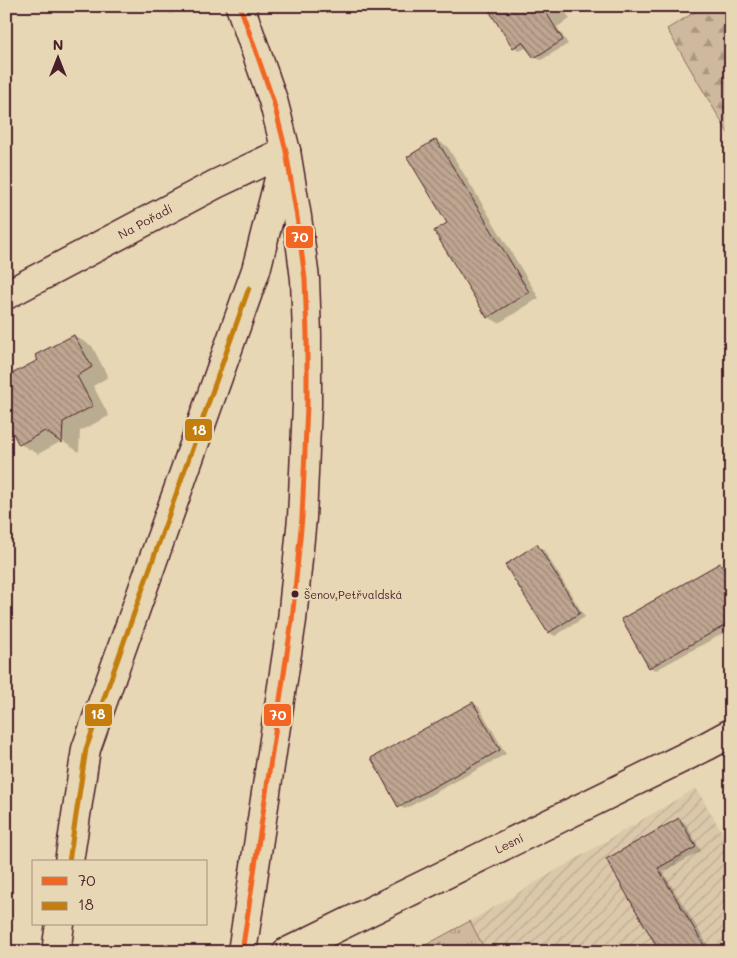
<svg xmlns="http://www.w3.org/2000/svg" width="737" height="958" font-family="Mali,sans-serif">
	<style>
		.industrial { fill: url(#industrial-furrows) }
		.grass { fill: url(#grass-tufts); stroke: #8c6c64 }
		.forest { fill: url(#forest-firs); stroke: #8c6c64 }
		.shadow { fill: #0003 }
		.building { fill: url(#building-back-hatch); stroke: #4a1f2b }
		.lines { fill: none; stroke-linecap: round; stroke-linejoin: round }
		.minor-casing { stroke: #4a1f2b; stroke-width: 31 }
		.major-casing { stroke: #4a1f2b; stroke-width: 31 }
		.minor { stroke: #e8d7b4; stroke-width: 28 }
		.major { stroke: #e8d7b4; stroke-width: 28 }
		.bus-1-casing { stroke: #e8d7b4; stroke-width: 9 }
		.bus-2-casing { stroke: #e8d7b4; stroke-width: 9 }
		.bus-1 { stroke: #f26522; stroke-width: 5 }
		.bus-2 { stroke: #c37e0d; stroke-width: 5 }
		.bus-dot { fill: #4a1f2b; stroke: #e8d7b4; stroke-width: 2 }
		.labels { text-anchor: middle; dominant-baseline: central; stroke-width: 4; stroke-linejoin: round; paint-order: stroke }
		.bus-label { font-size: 11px; fill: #4a1f2b; stroke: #e8d7b4; text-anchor: start }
		.street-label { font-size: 12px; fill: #4a1f2b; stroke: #e8d7b4 }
		.line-badge { stroke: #e8d7b4; stroke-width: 2 }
		.badge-label { font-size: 14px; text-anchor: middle; font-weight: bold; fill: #fff }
	</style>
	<defs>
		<pattern id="industrial-furrows" width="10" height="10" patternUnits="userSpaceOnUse" patternTransform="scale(1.25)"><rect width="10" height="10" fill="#dbc8aa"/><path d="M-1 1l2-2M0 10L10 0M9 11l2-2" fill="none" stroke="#bdab92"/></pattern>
		<pattern id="grass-tufts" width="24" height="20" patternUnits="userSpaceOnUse" patternTransform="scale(1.25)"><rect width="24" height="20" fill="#cfb99e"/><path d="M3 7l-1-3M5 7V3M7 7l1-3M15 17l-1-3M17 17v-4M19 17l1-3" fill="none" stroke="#aa9681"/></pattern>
		<pattern id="forest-firs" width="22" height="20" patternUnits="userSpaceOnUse" patternTransform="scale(1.25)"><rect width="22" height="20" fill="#cfb99e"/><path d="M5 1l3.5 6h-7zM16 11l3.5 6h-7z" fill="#aa9681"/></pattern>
		<pattern id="building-back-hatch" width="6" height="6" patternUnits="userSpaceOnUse" patternTransform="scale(1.25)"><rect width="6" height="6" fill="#bea691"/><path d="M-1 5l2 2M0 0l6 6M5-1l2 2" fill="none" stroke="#9c8777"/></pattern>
	</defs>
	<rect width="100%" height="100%" fill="#e8d7b4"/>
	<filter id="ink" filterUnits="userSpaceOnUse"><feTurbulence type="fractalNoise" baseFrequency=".02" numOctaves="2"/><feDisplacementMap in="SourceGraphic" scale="10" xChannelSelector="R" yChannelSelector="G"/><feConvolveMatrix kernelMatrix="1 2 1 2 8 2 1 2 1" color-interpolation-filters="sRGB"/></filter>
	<g filter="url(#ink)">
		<polygon class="industrial" points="696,788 731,847 731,952 486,952 470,921"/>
		<polygon class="grass" points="470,921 486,952 413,952"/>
		<polygon class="forest" points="705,6 731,6 731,138 667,29"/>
		<g class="shadow">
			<polygon points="162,6 189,6 171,14 165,11"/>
			<polygon points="487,6 562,6 570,19 557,27 568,44 541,60 534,57 527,47 520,51 514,47"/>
			<polygon points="436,140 447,146 539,298 499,323 488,317 449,224"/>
			<polygon points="74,336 92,346 108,377 93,386 109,416 80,431 79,452 62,441 38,454 20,444 40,361"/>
			<polygon points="537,546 543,549 585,617 555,636 548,632"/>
			<polygon points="720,565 726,568 731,576 731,629 656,670 650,667"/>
			<polygon points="473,703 479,707 506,754 405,809 399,806"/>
			<polygon points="679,819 685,823 701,851 663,872 712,952 662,952 608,859"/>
		</g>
		<g class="building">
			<polygon points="486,6 542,6 563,40 534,58 522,42 513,48"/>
			<polygon points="436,139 529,292 487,318 434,231 447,223 407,157"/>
			<polygon points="74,335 92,367 77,376 93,406 63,422 62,443 45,431 19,445 6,420 6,377 38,360 35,355"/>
			<polygon points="537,544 580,613 548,633 505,565"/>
			<polygon points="720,563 731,582 731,622 649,668 621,619"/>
			<polygon points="473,702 500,750 398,807 371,758"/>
			<polygon points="679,818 696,847 658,868 708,952 660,952 606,859"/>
		</g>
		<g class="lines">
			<defs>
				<g id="minor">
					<polyline points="6,295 216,184 286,151"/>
					<polyline points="69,862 86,749 256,270 286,151"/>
					<polyline points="56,952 60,924"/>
					<polyline points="287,952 707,746 731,733"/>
				</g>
				<polyline id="major" points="240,6 273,100 286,151 297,217 305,279 307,335 307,405 302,518 292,620 242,952"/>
			</defs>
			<use href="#minor" class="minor-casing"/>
			<use href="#major" class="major-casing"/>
			<use href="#minor" class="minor"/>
			<use href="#major" class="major"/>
			<defs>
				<polyline id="bus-1" points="240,6 273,100 286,151 297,217 305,279 307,335 307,405 302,518 292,620 242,952"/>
				<polyline id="bus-2" points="69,862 86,749 249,288"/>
			</defs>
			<use href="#bus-1" class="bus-1-casing"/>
			<use href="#bus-2" class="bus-2-casing"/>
			<use href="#bus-1" class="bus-1"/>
			<use href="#bus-2" class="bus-2"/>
		</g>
	</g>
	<circle class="bus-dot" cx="295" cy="594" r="4.5"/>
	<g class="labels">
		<g class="bus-label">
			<text x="304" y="594">Šenov,Petřvaldská</text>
		</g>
		<g class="street-label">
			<text transform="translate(145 221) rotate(-28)">Na Pořadí</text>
			<text transform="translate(509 843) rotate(-26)">Lesní</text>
		</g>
	</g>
	<g class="line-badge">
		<rect x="285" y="225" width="29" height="24" rx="5" fill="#f26522"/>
		<rect x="184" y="418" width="29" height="24" rx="5" fill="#c37e0d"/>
		<rect x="84" y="703" width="29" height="24" rx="5" fill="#c37e0d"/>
		<rect x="263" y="703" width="29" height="24" rx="5" fill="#f26522"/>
	</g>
	<g class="badge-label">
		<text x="300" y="242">70</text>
		<text x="199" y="435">18</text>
		<text x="98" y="719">18</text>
		<text x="278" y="720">70</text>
	</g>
	<rect width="737" height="958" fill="none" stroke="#e8d7b4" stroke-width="25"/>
	<rect x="12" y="12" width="712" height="933" fill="none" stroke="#4a1f2b" stroke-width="2" filter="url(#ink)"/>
	<rect x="32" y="860" width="175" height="65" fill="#e8d7b4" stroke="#a98d7d"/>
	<rect x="42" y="877" width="25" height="8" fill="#f26522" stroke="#a98d7d"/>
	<text x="78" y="886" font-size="15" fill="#4a1f2b">70</text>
	<rect x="42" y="902" width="25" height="8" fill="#c37e0d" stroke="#a98d7d"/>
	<text x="78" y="910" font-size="15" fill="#4a1f2b">18</text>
	<g transform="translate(58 58)" stroke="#e8d7b4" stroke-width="4" paint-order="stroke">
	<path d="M0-4L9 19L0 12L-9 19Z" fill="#4a1f2b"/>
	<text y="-8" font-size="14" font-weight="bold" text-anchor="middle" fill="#4a1f2b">N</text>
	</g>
</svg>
